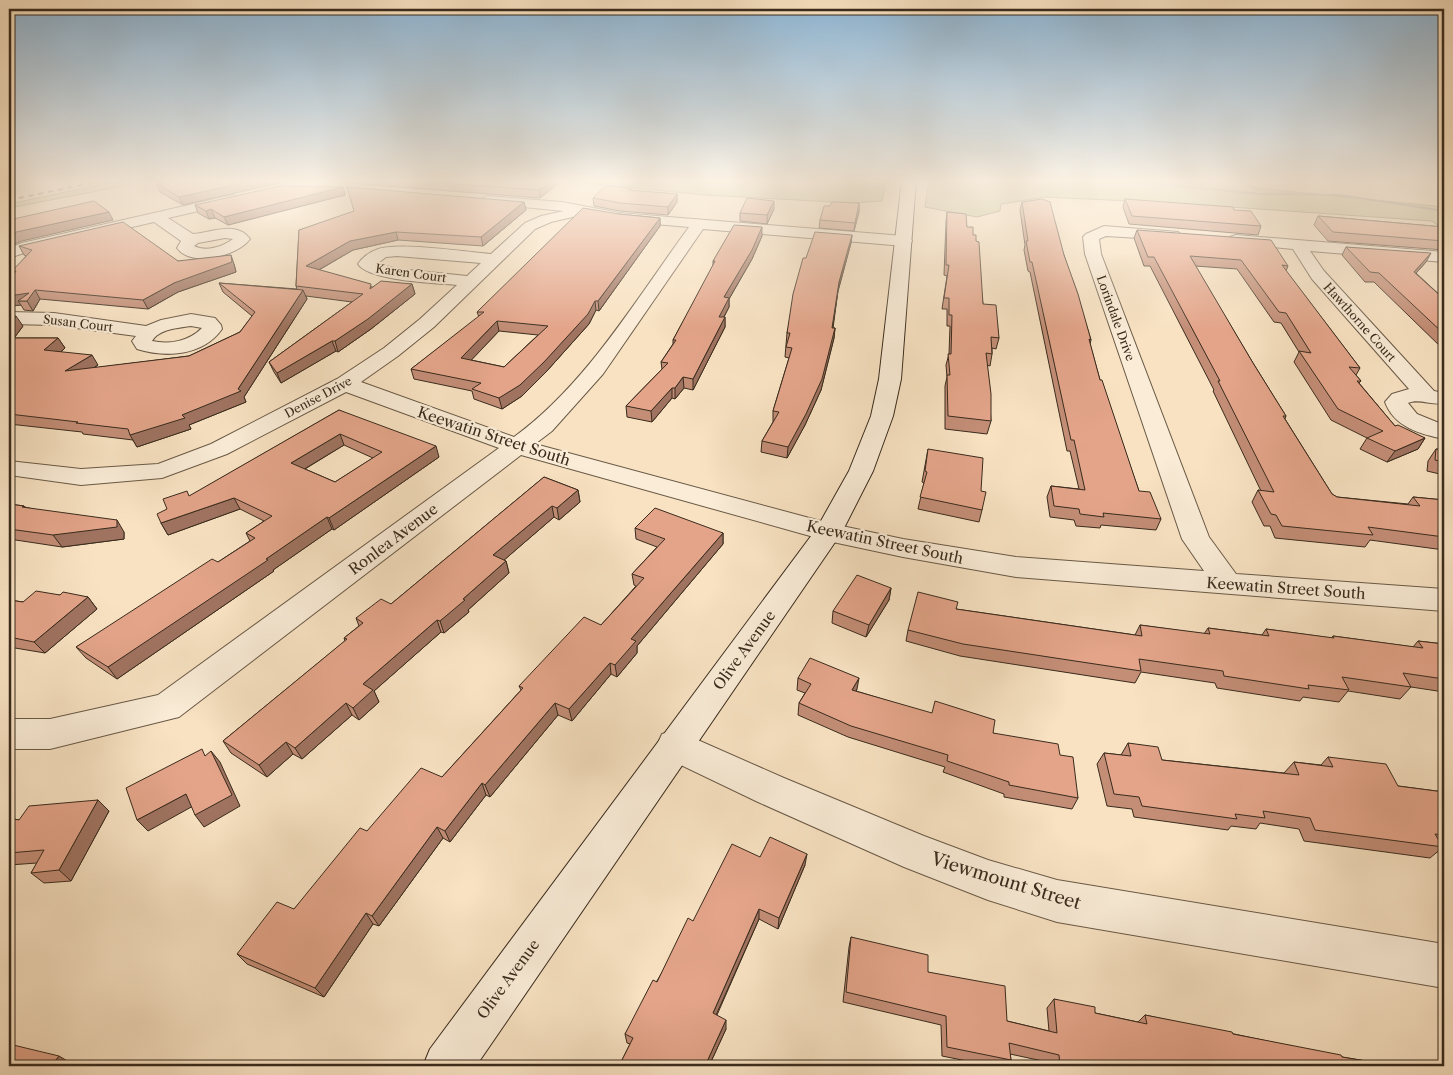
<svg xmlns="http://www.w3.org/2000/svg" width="1453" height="1075" font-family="'Libre Caslon Text',serif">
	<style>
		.green { fill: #c1c290; stroke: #7d7656 }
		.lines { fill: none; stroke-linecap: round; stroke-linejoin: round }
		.stream { fill: #79817e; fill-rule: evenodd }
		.minor-casing { stroke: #695946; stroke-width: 2 }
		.secondary-casing { stroke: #392b1d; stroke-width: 2 }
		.minor { fill: #faecd7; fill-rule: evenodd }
		.secondary { fill: #faecd7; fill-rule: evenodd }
		.rail { stroke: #392b1d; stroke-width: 2; stroke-dasharray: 5 5; stroke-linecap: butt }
		.wall { fill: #c38d76; stroke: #392b1d; fill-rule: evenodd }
		.shaded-wall { fill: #9f7360; stroke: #392b1d }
		.building { fill: #e3a489; stroke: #392b1d; fill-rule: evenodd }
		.labels { text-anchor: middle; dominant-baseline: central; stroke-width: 4.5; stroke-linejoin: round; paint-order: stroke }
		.far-street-label { font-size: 12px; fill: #392b1d; stroke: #faecd7 }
		.street-label { font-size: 15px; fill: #392b1d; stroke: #faecd7 }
		.near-street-label { font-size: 18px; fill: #392b1d; stroke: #faecd7 }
	</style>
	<rect width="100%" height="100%" fill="#f8e2c2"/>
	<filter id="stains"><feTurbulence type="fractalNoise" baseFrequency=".004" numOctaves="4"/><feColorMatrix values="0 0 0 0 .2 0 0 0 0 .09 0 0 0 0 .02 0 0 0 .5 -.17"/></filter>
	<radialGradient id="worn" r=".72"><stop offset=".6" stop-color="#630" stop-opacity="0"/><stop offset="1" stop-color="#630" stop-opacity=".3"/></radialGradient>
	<g class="green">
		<polygon points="123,180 154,180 9,208 9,204"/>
		<polygon points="555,180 886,180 882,201 852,203 705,195"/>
		<polygon points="929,180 1232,180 1256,188 1444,207 1444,230 1432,221 1172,203 1045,197 1001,204 1000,211 977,217 925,207"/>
	</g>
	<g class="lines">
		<polygon class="stream" points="1107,180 1116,180 1262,193 1340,194 1444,210 1444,212 1340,196 1262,195"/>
		<defs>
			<g id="minor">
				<path d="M233 195 240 199 238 202 168 218 193 234C211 233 236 220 250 239 238 256 191 268 177 248L181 241 154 222 33 250 9 258V248L22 243ZM225 238 233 239C222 247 206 252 194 246L198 243Z"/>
				<path d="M487 196 562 202 620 213 904 236 910 238 912 241 910 244 904 246 703 229 603 374 552 431 535 444 828 523 903 539 1016 557 1204 571 1182 539 1085 254 1083 237 1086 234 1104 226 1178 232 1181 235 1178 238 1173 240 1106 236 1099 239 1101 254 1209 537 1236 574 1444 589V611L1016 577 903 557 828 541 521 455 179 717 50 749H9V719H50L158 695 499 448 346 392 227 454 162 478 81 485 9 475V461L81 469 158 464 211 444 337 379 384 348 420 319 457 285C436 283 369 281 358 264 361 259 369 252 376 250 394 241 467 252 491 254L525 223 541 216 564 211 482 203 480 200ZM579 214 620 221 689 227C637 298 586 385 514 437L361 382 398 356 434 327 535 229 551 222 577 216ZM397 256 481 263 467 276 399 269 377 264 386 257Z"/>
				<path d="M1236 235 1444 252V262L1310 251 1324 271 1434 391 1444 393V403C1432 406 1419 398 1408 403L1417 414 1444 425V439C1420 434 1394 427 1385 402L1392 394 1409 389 1312 279 1293 249 1230 243 1228 240 1230 237Z"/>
				<path d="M9 312 54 313 146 326 161 320 191 314 215 318 221 325 222 329C203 356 166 358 137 349L132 341 136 336 54 325 9 324ZM191 326 202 328C189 341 170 345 152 341 159 329 178 328 191 326Z"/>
				<polygon points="675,730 784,778 924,836 988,860 1057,880 1444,944 1444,988 1057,922 988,900 904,867 758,802 662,756 657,745 662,734"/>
			</g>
			<polygon id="secondary" points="902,180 916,180 901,379 893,416 873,471 842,532 476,1066 423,1066 430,1049 817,528 849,471 871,416 879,379"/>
		</defs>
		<use href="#minor" class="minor-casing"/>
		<use href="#secondary" class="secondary-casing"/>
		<use href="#minor" class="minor"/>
		<use href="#secondary" class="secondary"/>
		<polyline class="rail" points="9,200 107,180"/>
	</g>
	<g class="wall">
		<polygon points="185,180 556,180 556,185 540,198 335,182 283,182 183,205 160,192 157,184"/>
		<polygon points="343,187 345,195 228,225 215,218 209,219 198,213 195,205"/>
		<polygon points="631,188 631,191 677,194 677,202 668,215 620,211 594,206 593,198"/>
		<polygon points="1125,199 1234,210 1261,226 1258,235 1129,224 1123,207"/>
		<polygon points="524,202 526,210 483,246 398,240 353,250 319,270 372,287 412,284 415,294 371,329 338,352 336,351 281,383 274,372 269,362 352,302 306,296 307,299 244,397 246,402 189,425 191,429 137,447 133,440 83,434 82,432 9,424 9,316 23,326 14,338 58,338 65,348 61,352 98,365 94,368 189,356 240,332 252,316 223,292 219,283 297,289 296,286 299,230"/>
		<polygon points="1022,202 1064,255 1091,340 1090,344 1100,380 1139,491 1161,519 1156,530 1101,525 1100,528 1076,526 1074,520 1050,517 1047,497 1051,486 1079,489 1070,451 1067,451 1030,272 1028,271 1024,250 1025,245 1020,210"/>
		<polygon points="859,203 859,212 854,231 819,228 820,220 830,206"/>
		<polygon points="774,209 767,224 740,221 740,213"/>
		<polygon points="947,212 967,227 973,235 983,304 999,338 996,349 992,348 992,354 990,366 987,365 991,421 987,434 945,429 945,386 947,377 946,365 949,354 950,326 947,326 947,309 942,309 947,276 944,275 946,221"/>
		<path d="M619 214 660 218V226L599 311 596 310 589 324 546 372 522 396 502 409 474 399 472 391 414 379 411 369 479 317 477 312ZM499 331 538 335 504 367 471 360Z"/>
		<polygon points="1318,216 1444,227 1444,251 1444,250 1328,241 1314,225"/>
		<polygon points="1137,230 1288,266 1286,271 1360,368 1356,375 1361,381 1359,383 1395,426 1425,438 1418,449 1387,462 1360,449 1367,438 1331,420 1294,362 1299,352 1281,323 1274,322 1237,269 1195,266 1253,363 1286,416 1285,419 1332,494 1337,497 1408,504 1413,497 1444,500 1444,550 1370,540 1365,547 1275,538 1270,526 1264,526 1252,502 1258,490 1261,491 1213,391 1214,390 1150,266 1144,266 1134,238"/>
		<polygon points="852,235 851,243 838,291 833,328 835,328 834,338 821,390 805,425 787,458 761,452 762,441 773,422 773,411 789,358 785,357 787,333 806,258"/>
		<polygon points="762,236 752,259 729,299 729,307 724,317 725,317 725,327 693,390 684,388 675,399 672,398 652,422 627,417 626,406 662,369 661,362 673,344 673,340 713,266 713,261"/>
		<polygon points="19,246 178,261 234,264 236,272 178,292 148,309 40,299 33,311 24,310 21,305 9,306 9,281 26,256 24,255"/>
		<polygon points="1346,247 1426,262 1416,273 1444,299 1444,350 1374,282 1365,282 1342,255"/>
		<polygon points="1444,259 1444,266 1442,264"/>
		<path d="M339 410 439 457 334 530 332 529 273 570 274 571 117 679 86 658 76 647 218 562 250 541 246 533 264 521 240 509 168 535 161 523 190 496ZM344 445 373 458 335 482 305 469Z"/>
		<polygon points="928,449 981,491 982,510 979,522 918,509 924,483 922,482"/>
		<polygon points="1436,449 1444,450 1444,475 1427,471 1428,461"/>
		<polygon points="544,477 578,490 580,502 559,520 554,517 504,560 506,561 509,573 468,610 469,612 444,633 441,632 374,691 379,702 359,720 352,715 302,759 293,754 267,777 231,753 223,741 345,641 344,638 359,626 356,618 391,604"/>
		<polygon points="9,504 24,506 25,507 124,532 124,539 62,547 9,539"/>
		<polygon points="635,528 723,533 723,544 637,646 637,653 617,677 611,674 572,721 558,715 490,797 486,795 450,842 443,838 379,926 373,924 324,997 247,964 237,954 294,909 367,831 442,777 521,690 519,686 601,625 636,586 634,585 632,574 657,547 636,539"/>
		<polygon points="891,588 889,600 866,637 832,623 833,611"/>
		<polygon points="60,595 88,597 97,609 45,653 9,647 9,600 23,602"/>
		<polygon points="956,609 1135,635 1140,625 1204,634 1208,628 1262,635 1266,629 1331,638 1333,636 1413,647 1418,641 1444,644 1444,692 1411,687 1400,699 1348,691 1339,702 1303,697 1300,701 1217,688 1215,683 1141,672 1135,683 960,656 906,641 908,630"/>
		<polygon points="798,678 857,689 856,691 993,733 1060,755 1078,798 1072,809 1004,797 1004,794 943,772 945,767 848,737 798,715 799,703 805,693 797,690"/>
		<polygon points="1128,743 1162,760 1284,773 1294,762 1321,765 1328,757 1398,786 1444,792 1444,848 1442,848 1430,858 1304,841 1299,829 1260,823 1256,829 1231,826 1228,830 1134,817 1132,809 1107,806 1097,764 1104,753 1121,755"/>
		<polygon points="98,800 109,811 71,881 44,883 31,873 37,863 9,865 9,818 19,820"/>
		<polygon points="760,857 805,865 778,929 759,919 717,1015 726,1029 709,1066 619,1066 630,1044 627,1043 625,1034 693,921"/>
		<polygon points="851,937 928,972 1007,1021 1049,1031 1047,1008 1054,999 1095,1013 1138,1022 1145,1015 1342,1057 1396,1066 1052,1066 1052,1063 1010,1054 1011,1060 1006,1066 992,1066 942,1056 941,1025 843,1002 849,947"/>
	</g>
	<g class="shaded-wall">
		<polygon points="257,180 282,180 283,182 183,205 179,197"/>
		<polygon points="553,180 556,180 556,185 540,198 539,190"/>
		<polygon points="343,187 345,195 228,225 224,217"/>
		<polygon points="677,194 677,202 668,215 668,207"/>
		<polygon points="774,201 774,209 767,224 767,215"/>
		<polygon points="524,202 526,210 483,246 481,237"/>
		<polygon points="859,203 859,212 854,231 855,223"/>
		<polygon points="211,209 215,218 209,219 206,211"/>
		<polygon points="109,212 113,220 22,241 9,246 9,235 16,232"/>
		<polygon points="660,218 660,226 599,311 598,301"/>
		<polygon points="762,227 762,236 752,259 729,299 729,307 719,326 719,317 724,297"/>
		<polygon points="396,232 398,240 353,250 310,275 306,266 350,241"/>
		<polygon points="852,235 851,243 838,291 831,338 839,282"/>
		<polygon points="1431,253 1426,262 1409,281 1414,272"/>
		<polygon points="231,255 234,264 236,272 178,292 148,309 143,300 174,283"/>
		<polygon points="412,284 415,294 371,329 338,352 335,341"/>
		<polygon points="35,290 40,299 33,311 27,301 18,301 21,305 9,306 9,296"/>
		<polygon points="303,290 307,299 244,397 246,402 189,425 191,429 137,447 130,435 182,415 238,389"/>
		<polygon points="595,301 596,310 589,324 546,372 522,396 502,409 499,398"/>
		<polygon points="16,316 23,326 9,345 9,326"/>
		<polygon points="725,317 725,327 693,390 693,379"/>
		<polygon points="497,321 499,331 463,369 461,358"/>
		<polygon points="835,328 834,338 821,390 805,425 787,458 788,447"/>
		<polygon points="58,338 65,348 51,360 44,350"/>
		<polygon points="332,341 336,351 281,383 277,373"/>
		<polygon points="92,355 98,365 72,382 65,371"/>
		<polygon points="683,377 684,388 675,399 675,388"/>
		<polygon points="672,388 672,398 652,422 651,411"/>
		<polygon points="340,434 344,445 296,474 291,463"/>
		<polygon points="1425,438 1418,449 1387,462 1395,451"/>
		<polygon points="436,446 439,457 334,530 329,518"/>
		<polygon points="578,490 580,502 559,520 557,508"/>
		<polygon points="234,498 240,509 168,535 161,523"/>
		<polygon points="552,506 554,517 496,567 493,555"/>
		<polygon points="327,517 332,529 273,570 274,571 117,679 108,667"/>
		<polygon points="117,520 124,532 124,539 62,547 53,535"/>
		<polygon points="723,533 723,544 637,646 637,653 617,677 615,665 631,639"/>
		<polygon points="506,561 509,573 468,610 469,612 444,633 440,621 463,599"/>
		<polygon points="891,588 889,600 866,637 869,625"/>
		<polygon points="88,597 97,609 45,653 34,642"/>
		<polygon points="437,620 441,632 374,691 379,702 359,720 353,708 363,684"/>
		<polygon points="610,663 611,674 572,721 569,709"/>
		<polygon points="859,678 857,689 850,702 852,690"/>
		<polygon points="346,703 352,715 302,759 295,748"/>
		<polygon points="555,703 558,715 490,797 485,785"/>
		<polygon points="286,742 293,754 267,777 259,765"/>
		<polygon points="211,751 220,762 240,806 204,827 195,815"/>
		<polygon points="482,783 486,795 450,842 445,831"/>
		<polygon points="186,794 195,805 148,831 137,820"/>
		<polygon points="98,800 109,811 71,881 59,870"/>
		<polygon points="437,827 443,838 379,926 372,916"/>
		<polygon points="807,854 805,865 778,929 779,918"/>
		<polygon points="759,909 759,919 713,1022 713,1013"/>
		<polygon points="366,913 373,924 324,997 315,988"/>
		<polygon points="726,1020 726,1029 709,1066 705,1066"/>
		<polygon points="59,1056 74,1065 73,1066 51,1066"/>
	</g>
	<g class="building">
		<polygon points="185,180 257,180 179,197 157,184"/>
		<polygon points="399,180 553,180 539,190"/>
		<polygon points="280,186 343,187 224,217 211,209 206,211 195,205"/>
		<polygon points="605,186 631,188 629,190 677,194 668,207 620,203 593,198"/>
		<polygon points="347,187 524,202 481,237 396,232 350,241 306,266 371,284 370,289 381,281 412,284 368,319 335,341 332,341 277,373 269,362 363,294 296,286 299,230 354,211"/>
		<polygon points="747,198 774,201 767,215 740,213"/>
		<polygon points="1042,199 1050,202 1064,255 1078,294 1091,340 1089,339 1100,380 1102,380 1139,491 1150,492 1161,519 1103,513 1104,517 1080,514 1079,509 1054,506 1051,486 1085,490 1074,440 1071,440 1032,262 1030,262 1026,241 1028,241 1022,202"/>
		<polygon points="1125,199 1233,207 1234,210 1251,211 1261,226 1132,216"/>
		<polygon points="94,201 109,212 16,232 9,235 9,220"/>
		<polygon points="832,202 859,203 855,223 820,220 824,206 830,206"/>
		<path d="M583 208 619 214 660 218 598 301H595L588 314 544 362 520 385 499 398 472 389 481 383 411 369 484 312H477ZM497 321 548 326 504 367 461 358Z"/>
		<polygon points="947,212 966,214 967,227 973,227 973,235 976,235 976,241 979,242 983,304 996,305 999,338 991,337 992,354 986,353 991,394 991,421 948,416 947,375 950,375 948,354 951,354 952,315 949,315 949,298 944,298 949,265 946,265"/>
		<polygon points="1318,216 1444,227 1444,241 1333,232"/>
		<polygon points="123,222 178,261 231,255 232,262 174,283 143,300 35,290 27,301 18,301 29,293 9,296 9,281 16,271 11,272 32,250 19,246"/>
		<polygon points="734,225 762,227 752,250 724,297 729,298 719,317 725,317 693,379 683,377 675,388 672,388 651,411 626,406 668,363 661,362 676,340 673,340 715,261 713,261"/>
		<polygon points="1137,230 1271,240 1288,266 1282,265 1360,368 1349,367 1361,381 1357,381 1395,426 1398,425 1425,438 1395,451 1367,438 1383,431 1338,409 1299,351 1311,353 1286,313 1279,312 1241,260 1190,256 1253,363 1286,416 1283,416 1332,494 1337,497 1420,506 1413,497 1444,500 1444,537 1368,527 1373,535 1282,526 1276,515 1271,514 1258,490 1274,492 1218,381 1220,381 1154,257 1148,257"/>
		<polygon points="815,232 852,235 839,282 832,328 835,328 822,379 806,414 788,447 762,441 779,412 773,411 792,348 786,347 790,333 787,333 793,294 803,258 806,258"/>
		<polygon points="1346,247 1431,253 1414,272 1444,299 1444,334 1379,273 1370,272"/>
		<polygon points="219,283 303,290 238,389 241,391 182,415 185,418 130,435 128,429 76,423 78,422 9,414 9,338 58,338 44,350 92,355 65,371 189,356 240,332 255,312"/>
		<polygon points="9,316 16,316 9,326"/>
		<path d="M339 410 436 446 329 518 327 517 266 559 268 560 108 667 76 647 212 559 218 562 255 538 246 533 272 516 234 498 161 523 157 514 167 509 163 499 187 491 189 496ZM340 434 382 452 335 482 291 463Z"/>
		<polygon points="928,449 983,458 981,491 986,492 982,510 920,497 927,472 925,471"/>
		<polygon points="1436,449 1444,450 1444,462 1435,460"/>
		<polygon points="544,477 578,490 557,508 552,506 493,555 506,561 463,599 465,600 440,621 437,620 363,684 373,690 353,708 346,703 295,748 286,742 259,765 223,741 347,639 344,638 363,623 356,618 381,599 391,604"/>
		<polygon points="9,504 24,506 22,507 117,520 117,527 53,535 9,529"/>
		<polygon points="655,508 723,533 631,639 636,641 615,665 610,663 569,709 555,703 485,785 482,783 445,831 437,827 372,916 366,913 315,988 237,954 277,902 294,909 360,828 367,831 421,768 442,777 523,688 519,686 584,617 601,625 644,578 632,574 665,539 635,528"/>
		<polygon points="857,575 891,588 869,625 833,611"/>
		<polygon points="36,591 60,595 63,592 88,597 34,642 9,637 9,600 23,602"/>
		<polygon points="918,592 958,602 956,609 1142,636 1140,625 1210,634 1208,628 1269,636 1266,629 1334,638 1333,636 1423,648 1418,641 1444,644 1444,679 1403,673 1411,687 1342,677 1349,690 1308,685 1309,689 1224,676 1223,671 1139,659 1141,671 963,644 908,630"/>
		<polygon points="810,658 859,678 852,690 932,713 935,701 995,720 993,733 1058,744 1060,755 1073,757 1078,798 1009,785 1009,782 947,761 948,755 851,726 799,703 811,684 798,678"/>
		<polygon points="1128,743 1158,747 1162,760 1299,775 1294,762 1333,767 1328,757 1386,764 1398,786 1444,792 1444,835 1435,834 1443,847 1315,830 1310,818 1263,811 1265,818 1235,814 1237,819 1142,806 1139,797 1114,794 1104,753 1131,756"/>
		<polygon points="202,749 205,756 211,751 232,795 195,815 186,794 137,820 126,788"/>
		<polygon points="98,800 59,870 31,873 44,850 9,853 9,818 19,820 29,806"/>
		<polygon points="770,837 807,854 779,918 759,909 713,1013 726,1020 705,1066 681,1066 680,1065 679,1066 619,1066 633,1038 625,1034 653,980 657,982 688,918 693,921 732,844 760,857"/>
		<polygon points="851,937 928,955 928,972 1005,986 1007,1021 1057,1033 1054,999 1095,1007 1095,1013 1147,1024 1145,1015 1232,1032 1233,1034 1341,1055 1342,1057 1396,1066 1060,1066 1059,1055 1009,1043 1011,1060 947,1047 946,1016 846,992"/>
		<polygon points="9,1044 59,1056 51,1066 9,1066"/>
	</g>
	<linearGradient id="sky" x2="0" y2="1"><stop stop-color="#8cb6d7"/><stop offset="0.55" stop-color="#fcf2e4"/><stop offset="1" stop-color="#fcf2e4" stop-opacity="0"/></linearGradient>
	<rect width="1453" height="330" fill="url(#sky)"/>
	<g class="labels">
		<g class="far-street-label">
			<text transform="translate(411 273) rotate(8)">Karen Court</text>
			<text transform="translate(1116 318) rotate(70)">Lorindale Drive</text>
			<text transform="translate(1360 322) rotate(48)">Hawthorne Court</text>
			<text transform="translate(78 323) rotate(7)">Susan Court</text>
			<text transform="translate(318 397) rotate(-28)">Denise Drive</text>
		</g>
		<g class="street-label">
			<text transform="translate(494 436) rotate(18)">Keewatin Street South</text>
			<text transform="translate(393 539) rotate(-37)">Ronlea Avenue</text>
			<text transform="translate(885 542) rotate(12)">Keewatin Street South</text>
			<text transform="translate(1286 588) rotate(4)">Keewatin Street South</text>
			<text transform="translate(744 650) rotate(-54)">Olive Avenue</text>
			<text transform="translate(508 979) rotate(-54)">Olive Avenue</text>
		</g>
		<g class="near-street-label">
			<text transform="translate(1006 881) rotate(17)">Viewmount Street</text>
		</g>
	</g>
	<rect width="1453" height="1075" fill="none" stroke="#f8e2c2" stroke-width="30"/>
	<rect x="10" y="10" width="1433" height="1055" fill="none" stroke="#392b1d" stroke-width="2.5"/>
	<rect x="15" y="15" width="1423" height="1045" fill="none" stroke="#392b1d"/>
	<rect width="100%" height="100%" filter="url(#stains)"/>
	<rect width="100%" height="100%" fill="url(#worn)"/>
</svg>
